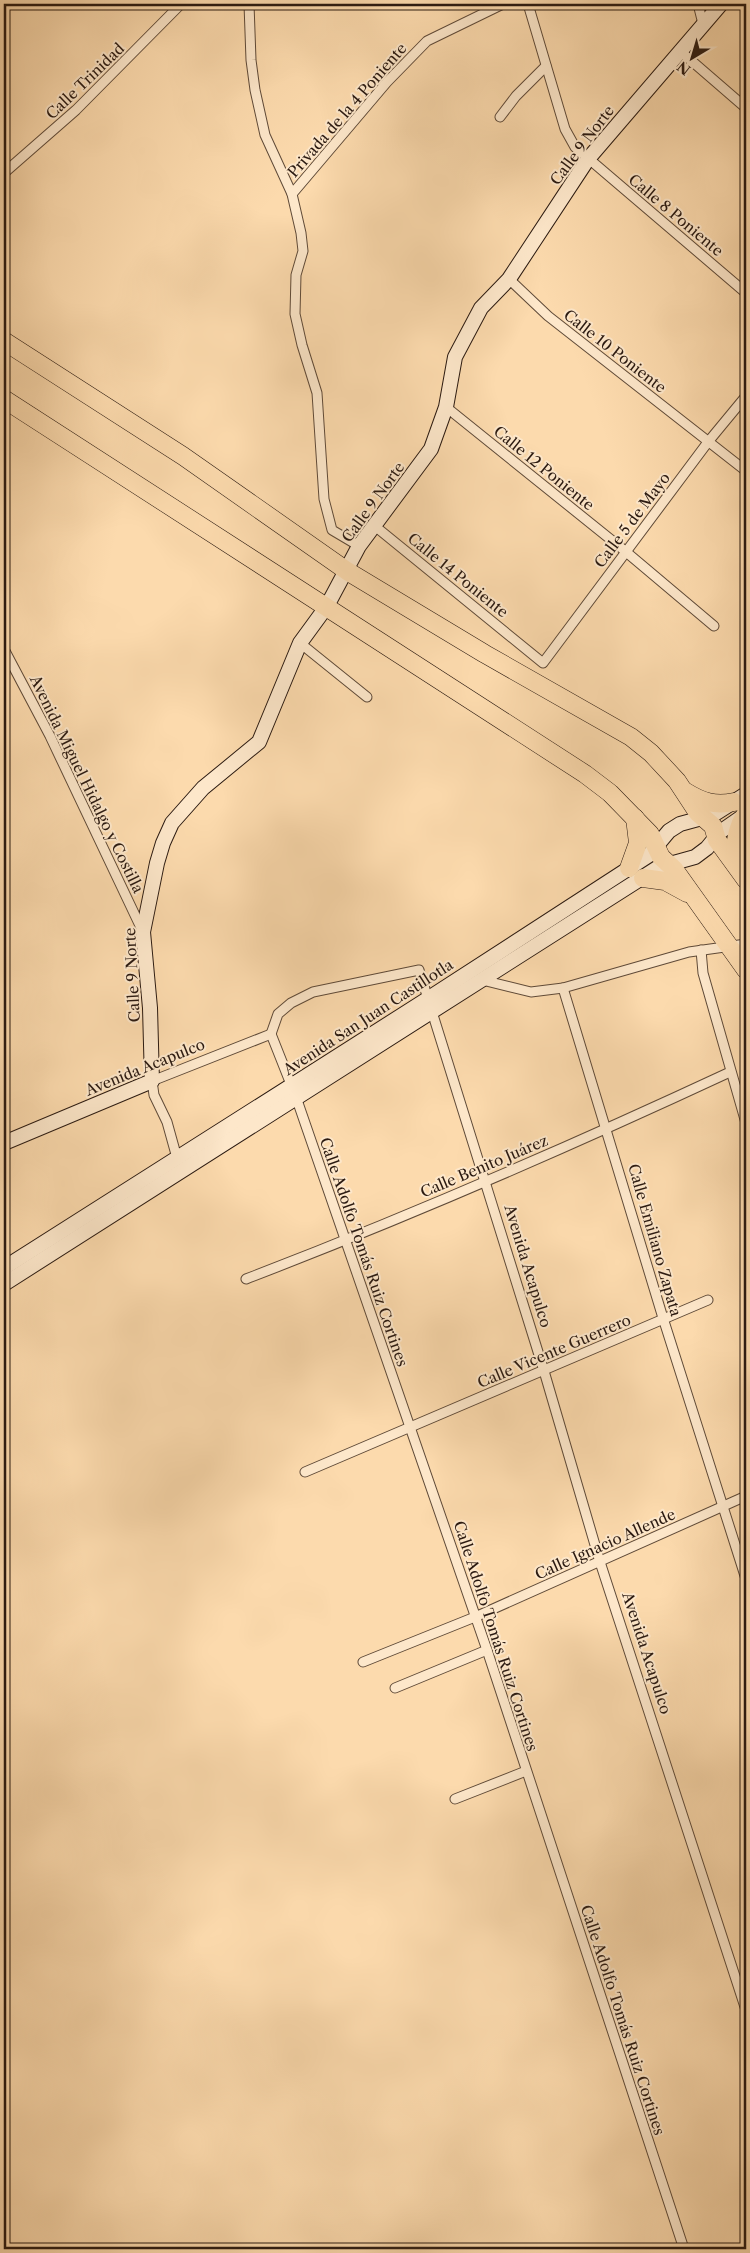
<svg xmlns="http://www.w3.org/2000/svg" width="750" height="2253" font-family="'Libre Caslon Text',serif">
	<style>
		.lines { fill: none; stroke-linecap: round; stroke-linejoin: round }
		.street-casing { stroke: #5f4a38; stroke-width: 11 }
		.secondary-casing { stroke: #2b1a11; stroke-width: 16 }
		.highway-casing { stroke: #2b1a11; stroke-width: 19 }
		.street { stroke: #fde7ca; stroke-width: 9 }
		.secondary { stroke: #fde7ca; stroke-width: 14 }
		.highway { stroke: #fcdaad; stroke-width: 18 }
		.labels { text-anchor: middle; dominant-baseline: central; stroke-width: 4; stroke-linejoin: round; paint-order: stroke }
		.street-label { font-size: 15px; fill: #2b1a11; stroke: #fde7ca }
	</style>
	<rect width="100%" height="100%" fill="#fcdaad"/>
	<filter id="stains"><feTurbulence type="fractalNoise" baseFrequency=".004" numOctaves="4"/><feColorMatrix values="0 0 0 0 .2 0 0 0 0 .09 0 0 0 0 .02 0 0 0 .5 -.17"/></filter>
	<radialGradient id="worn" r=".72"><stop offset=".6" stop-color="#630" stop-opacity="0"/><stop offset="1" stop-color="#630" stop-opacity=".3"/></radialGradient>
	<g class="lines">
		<defs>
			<g id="street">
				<polyline points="249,4 251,60 255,90 265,135 292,194 301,233 303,251 296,275 295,314 302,345 317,393 324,499 332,530 359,546"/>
				<polyline points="528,4 565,129 575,147 746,293"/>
				<polyline points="698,4 703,24"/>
				<polyline points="679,50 746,108"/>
				<polyline points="500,117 516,96 546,66"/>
				<polyline points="4,173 76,110 181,4"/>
				<polyline points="292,194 387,82 427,41 503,4"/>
				<polyline points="509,279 548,316 746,471"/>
				<polyline points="446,407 625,551 714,626"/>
				<polyline points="376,527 543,663 708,442 746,396"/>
				<polyline points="300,643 367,697"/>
				<polyline points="4,649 50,736 143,932"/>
				<polyline points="701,950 703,973 746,1123"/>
				<polyline points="482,980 531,992 563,988 689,952 746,944"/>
				<polyline points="563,988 663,1318 746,1579"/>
				<polyline points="271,1034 296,1097 487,1650 684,2249"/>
				<polyline points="271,1034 278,1014 291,1003 313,992 419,970 544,1371 600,1562 746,2010"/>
				<polyline points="177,1158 167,1122 154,1095 152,1081 271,1034"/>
				<path d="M246 1279C410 1216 571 1146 730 1072"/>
				<polyline points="305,1472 708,1300"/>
				<polyline points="363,1662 475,1617 746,1496"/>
				<polyline points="395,1688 487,1650"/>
				<polyline points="455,1799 526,1771"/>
			</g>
			<g id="secondary">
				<polyline points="4,1143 152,1081 150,1008 143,932 157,863 163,843 172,823 203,788 259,742 300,643 327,606 359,546 431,449 446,407 455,357 481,308 509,279 588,159 721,4"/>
				<polyline points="4,1268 429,998 648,856 669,831 680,824 713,815 746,794"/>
				<polyline points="4,1284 659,867 695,857 707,848 720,832 746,814"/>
			</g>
			<g id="highway">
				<polyline points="4,341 183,456 347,571 485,654 631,737 651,753 677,781 698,813 713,826 717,840 746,880"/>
				<polyline points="4,399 585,774 610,793 650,834 661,857 674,869 746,970"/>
				<path d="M686 792C702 802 715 806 734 802"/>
				<path d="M738 867C733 848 735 832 745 815"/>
				<polyline points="629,868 638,843 635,818"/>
				<polyline points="643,878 665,881 687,893"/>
			</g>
		</defs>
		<use href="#street" class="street-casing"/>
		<use href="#secondary" class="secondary-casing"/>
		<use href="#highway" class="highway-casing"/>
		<use href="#street" class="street"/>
		<use href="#secondary" class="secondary"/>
		<use href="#highway" class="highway"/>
	</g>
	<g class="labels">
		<g class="street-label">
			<text transform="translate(85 81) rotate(-44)">Calle Trinidad</text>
			<text transform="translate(347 110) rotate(-49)">Privada de la 4 Poniente</text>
			<text transform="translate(582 145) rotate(-53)">Calle 9 Norte</text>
			<text transform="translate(676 215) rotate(40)">Calle 8 Poniente</text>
			<text transform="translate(615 351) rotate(38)">Calle 10 Poniente</text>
			<text transform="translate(544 468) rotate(39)">Calle 12 Poniente</text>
			<text transform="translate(373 502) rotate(-54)">Calle 9 Norte</text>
			<text transform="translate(632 520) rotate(-53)">Calle 5 de Mayo</text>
			<text transform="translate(458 575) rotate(39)">Calle 14 Poniente</text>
			<text transform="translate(87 784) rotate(64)">Avenida Miguel Hidalgo y Costilla</text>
			<text transform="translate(132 975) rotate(-93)">Calle 9 Norte</text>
			<text transform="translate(368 1017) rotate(-33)">Avenida San Juan Castillotla</text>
			<text transform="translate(145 1067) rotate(-22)">Avenida Acapulco</text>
			<text transform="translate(484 1166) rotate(-23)">Calle Benito Juárez</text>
			<text transform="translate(655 1240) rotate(74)">Calle Emiliano Zapata</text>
			<text transform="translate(364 1252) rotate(71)">Calle Adolfo Tomás Ruiz Cortines</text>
			<text transform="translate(528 1266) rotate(73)">Avenida Acapulco</text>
			<text transform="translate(554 1351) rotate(-23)">Calle Vicente Guerrero</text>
			<text transform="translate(605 1544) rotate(-24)">Calle Ignacio Allende</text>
			<text transform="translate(496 1636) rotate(72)">Calle Adolfo Tomás Ruiz Cortines</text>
			<text transform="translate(647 1653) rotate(72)">Avenida Acapulco</text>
			<text transform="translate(623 2020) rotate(72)">Calle Adolfo Tomás Ruiz Cortines</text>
		</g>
	</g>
	<rect width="750" height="2253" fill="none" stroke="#fcdaad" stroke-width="20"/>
	<rect x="5" y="5" width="740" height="2243" fill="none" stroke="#2b1a11" stroke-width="2.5"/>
	<rect x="10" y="10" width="730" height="2233" fill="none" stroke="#2b1a11"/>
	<g transform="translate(692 58) rotate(218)" stroke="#fde7ca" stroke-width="4" paint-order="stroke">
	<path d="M0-4L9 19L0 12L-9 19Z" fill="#2b1a11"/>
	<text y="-8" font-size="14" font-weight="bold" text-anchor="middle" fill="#2b1a11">N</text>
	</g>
	<rect width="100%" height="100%" filter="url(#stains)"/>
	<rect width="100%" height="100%" fill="url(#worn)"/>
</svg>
